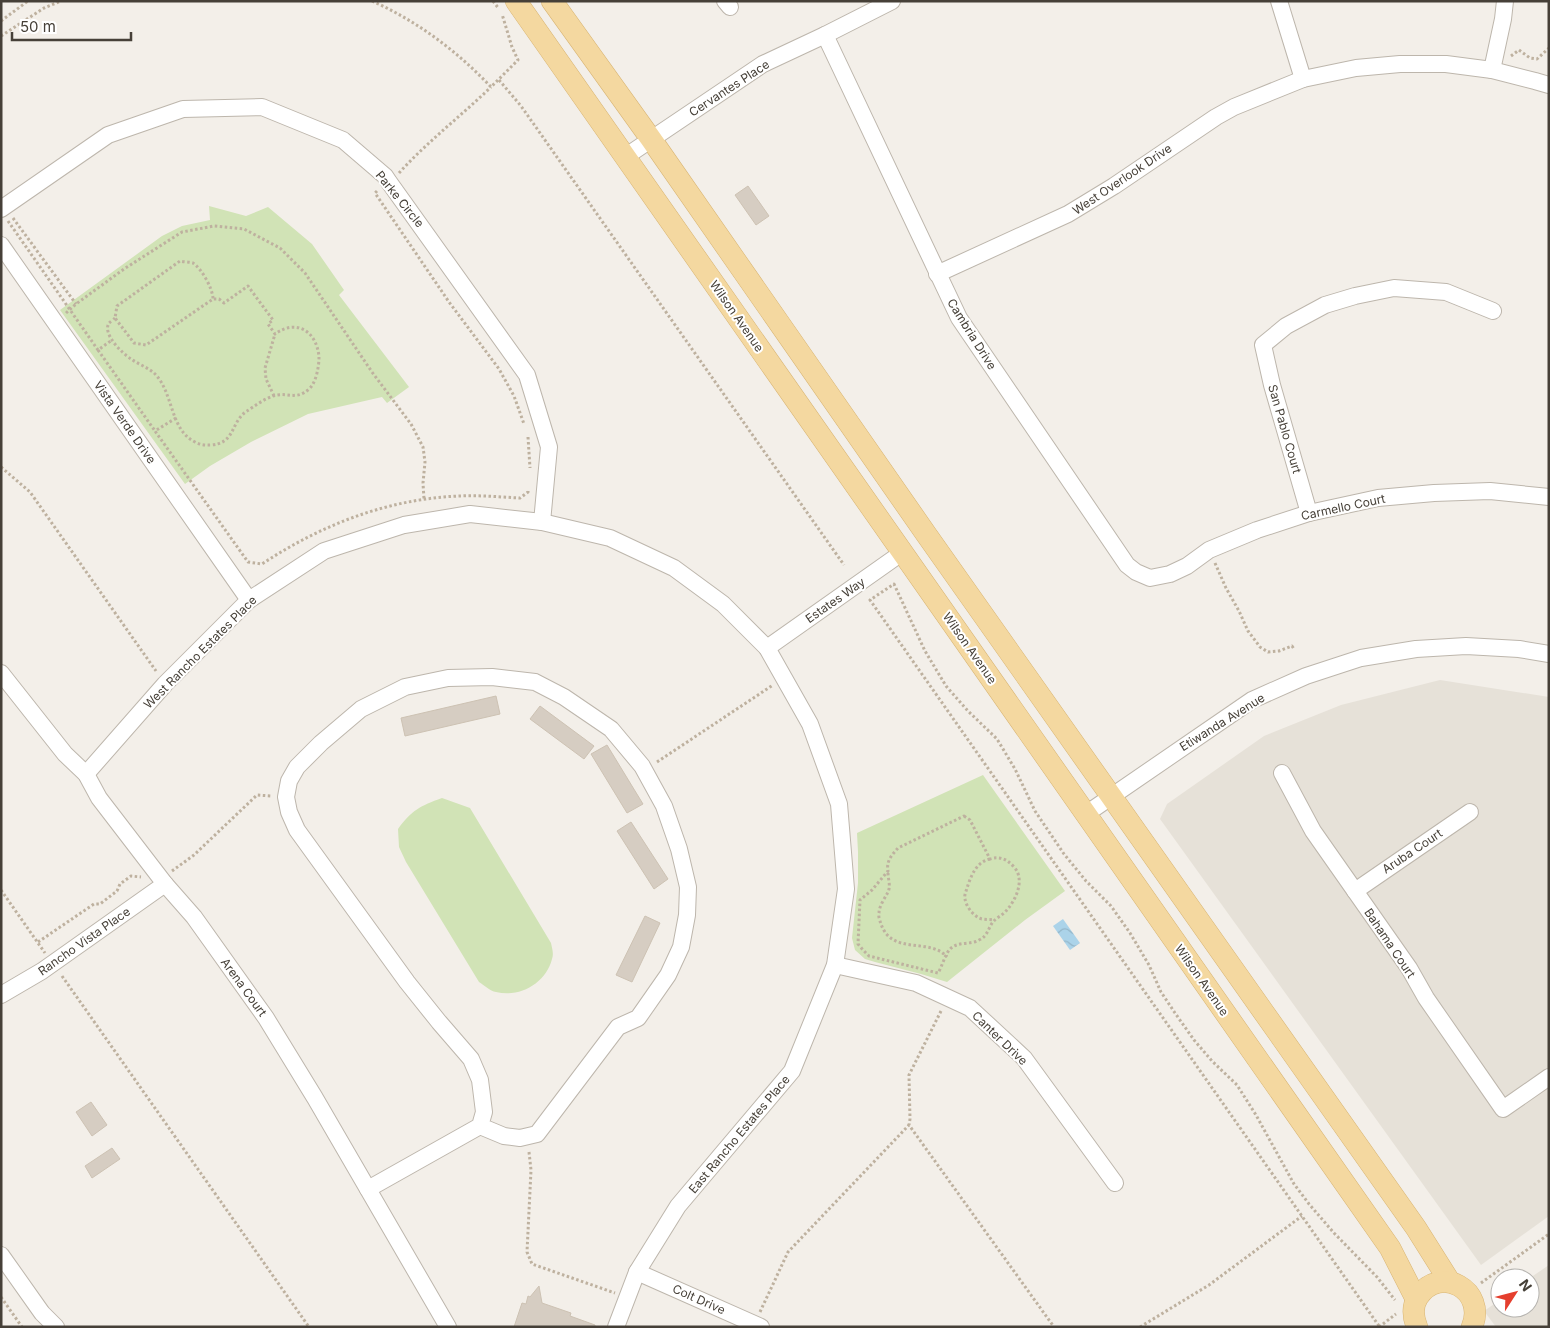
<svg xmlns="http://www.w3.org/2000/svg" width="1550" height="1328" font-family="Inter,sans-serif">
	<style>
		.residential { fill: #e6e1d8 }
		.green { fill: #d1e3b6 }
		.water { fill: url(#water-waves) }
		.building { fill: #d6cdc2; stroke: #cdc2b3 }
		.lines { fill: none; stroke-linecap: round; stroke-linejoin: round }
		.minor-casing { stroke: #bdb6ac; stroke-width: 18 }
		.major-casing { stroke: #d8b472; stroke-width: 22 }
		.path { stroke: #beb19f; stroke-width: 3; stroke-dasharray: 2.5 2.5; stroke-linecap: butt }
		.minor { stroke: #fff; stroke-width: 16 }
		.major { stroke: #f4d8a0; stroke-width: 21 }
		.labels { text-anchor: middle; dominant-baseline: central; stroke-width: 4; stroke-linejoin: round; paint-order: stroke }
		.street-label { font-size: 12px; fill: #464038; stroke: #fff }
	</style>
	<defs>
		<pattern id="water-waves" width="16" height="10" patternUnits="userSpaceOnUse" patternTransform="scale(1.25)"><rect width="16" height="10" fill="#abd3e9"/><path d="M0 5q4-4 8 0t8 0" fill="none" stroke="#94b6c9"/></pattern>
	</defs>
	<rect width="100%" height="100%" fill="#f3efe9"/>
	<g class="residential">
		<polygon points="1440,680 1549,697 1549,1216 1481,1265 1160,819 1167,804 1264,736 1341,705"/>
		<polygon points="1549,1265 1549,1327 1496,1327 1484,1311 1500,1300 1500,1308 1530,1308 1530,1278"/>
	</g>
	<g class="green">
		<polygon points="209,206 246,216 268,207 312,244 344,290 339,295 409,387 387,403 382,397 308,414 251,442 210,466 185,484 60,310 162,236 182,226 210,220"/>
		<polygon points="983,775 1065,891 1025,920 947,982 921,974 875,962 865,959 855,950 852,938 858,883 858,852 857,833"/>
		<path d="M442 798 470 808 551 943C552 948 554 954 552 959 546 983 520 998 496 992 490 991 484 985 479 982L406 862 399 847 398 829C412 810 420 806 442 798Z"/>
	</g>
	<polygon class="water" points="1063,919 1080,943 1070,950 1053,926"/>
	<g class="building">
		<polygon points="748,186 769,216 756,225 735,195"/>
		<polygon points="496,696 500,714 405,736 401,718"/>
		<polygon points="540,706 594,746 584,759 530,719"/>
		<polygon points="607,745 643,804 627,813 591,754"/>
		<polygon points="631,822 668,879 654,889 617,831"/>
		<polygon points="645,916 660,923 632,982 616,975"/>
		<polygon points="91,1102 107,1125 92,1136 76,1112"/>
		<polygon points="112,1148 120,1159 92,1178 85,1166"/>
		<polygon points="539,1286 542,1303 571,1313 570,1316 595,1325 595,1327 514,1327 522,1303 526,1304 528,1296 530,1297"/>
	</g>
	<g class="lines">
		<defs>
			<g id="minor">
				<polyline points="725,1 730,7"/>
				<polyline points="1279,1 1303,79"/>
				<polyline points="825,35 959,318 1127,565 1136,572 1150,578 1170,574 1187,566 1209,550 1257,530 1309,513 1378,498 1434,493 1490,491 1549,497"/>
				<polyline points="1492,70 1503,19 1505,1"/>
				<polyline points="625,157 763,64 825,35 892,1"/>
				<polyline points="1,209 108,135 183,109 262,107 343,140 385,176 389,182 527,375 549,447 542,522"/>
				<polyline points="1,245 249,600"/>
				<polyline points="937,274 1068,214 1114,186 1216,117 1234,107 1303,79 1356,68 1400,64 1446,64 1492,70 1535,81 1549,85"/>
				<polyline points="1309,513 1272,385 1263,345 1286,326 1325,305 1355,296 1394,288 1446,292 1493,311"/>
				<polyline points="767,648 903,552"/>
				<polyline points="1,673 65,754 86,774 99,798 165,884 194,917 266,1018 315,1098 448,1327"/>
				<polyline points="1282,773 1313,831 1409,968 1426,998 1503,1109 1549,1077"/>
				<polyline points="86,774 165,684 249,600 324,551 404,525 470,514 542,522 610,538 674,568 723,604 767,648 810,724 839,804 846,889 835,965 792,1071 678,1206 637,1272 616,1327"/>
				<polyline points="1086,814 1252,700 1306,676 1361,658 1416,649 1466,646 1519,649 1549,654"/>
				<polyline points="1355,891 1470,812"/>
				<polyline points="835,965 916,983 970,1008 1024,1058 1115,1183"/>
				<polyline points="1,995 42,971 165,884"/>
				<polyline points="368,1189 480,1126 484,1112 480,1080 471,1059 439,1022 407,982 297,830 289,812 286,797 289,781 297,767 321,743 361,709 405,687 448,678 492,677 535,682 564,697 611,729 642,766 664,806 679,849 688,887 687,915 681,947 668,975 638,1018 618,1027 537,1134 520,1138 504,1136 480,1126"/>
				<polyline points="1,1255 42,1313 56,1327"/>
				<polyline points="637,1272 761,1327"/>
			</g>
			<g id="major">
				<polyline points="516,1 1390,1248 1416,1299"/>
				<polyline points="552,1 651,139 926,534 1416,1228 1450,1282"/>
				<path d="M1417 1327C1413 1317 1412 1306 1418 1297 1440 1264 1487 1290 1472 1327"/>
			</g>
		</defs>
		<use href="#minor" class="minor-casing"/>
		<use href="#major" class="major-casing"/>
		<g class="path">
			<path d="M372 1C417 21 457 51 491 87L518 60 512 47 502 14"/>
			<polyline points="493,1 499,9"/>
			<polyline points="1,21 28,1"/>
			<polyline points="1,36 44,8 61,1"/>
			<polyline points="1511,56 1519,50 1530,58 1537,59 1549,48"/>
			<polyline points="499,80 521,106 844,565"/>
			<path d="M399 173C427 142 461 116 491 87"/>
			<polyline points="377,191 375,193 449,302 499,369 514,396 524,424"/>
			<polyline points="13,218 76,304"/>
			<polyline points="8,221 98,350 112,340"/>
			<polyline points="66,313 76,304 124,269 182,232 214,226 244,229 280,248 305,273 372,372 411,424 423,447 425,462 423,483 424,499"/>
			<path d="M115 318C114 319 110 322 109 323 102 334 122 353 131 359 138 364 147 367 154 373 174 392 169 429 195 442 200 445 205 445 210 445 236 444 230 422 247 411 255 406 266 397 277 395 289 393 297 400 309 389 316 383 319 367 319 357 317 332 297 318 275 334L268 324 273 320 248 286 224 303 219 299H213L146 345 134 343 115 318 117 306 180 261C184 262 190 262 193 263 202 269 213 289 213 299"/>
			<polyline points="98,350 155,431"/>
			<polyline points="274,396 266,379 265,368 275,334"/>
			<path d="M176 418 155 431 248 562 262 564C321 525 387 499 459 496 479 495 500 497 520 498L528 492V489"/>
			<polyline points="528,437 530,468"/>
			<polyline points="1,467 30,492 156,671"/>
			<polyline points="1215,563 1226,588 1239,611 1248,631 1260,647 1268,652 1279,651 1292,646 1294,649"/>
			<polyline points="657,762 773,685"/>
			<path d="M964 816 970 820 990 859C1000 856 1007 859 1014 867 1026 880 1015 902 1005 912 1001 916 996 918 993 922 988 928 988 936 979 940 971 945 958 941 950 949 945 954 942 967 938 973L869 956 863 950 858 944 860 900 872 890 888 871C886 861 892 855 898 848Z"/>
			<path d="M990 859C976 862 971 876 967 888 966 892 964 895 965 899 966 906 972 914 979 918 983 920 989 919 994 920"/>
			<polyline points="172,871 194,855 257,795 272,796"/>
			<path d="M888 873C888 879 891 886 888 892 885 898 879 906 879 913 878 916 880 921 881 924 892 956 930 937 947 957"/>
			<polyline points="1,890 45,953"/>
			<polyline points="38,942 94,904 100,904 117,891 120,884 131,876 141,877"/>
			<polyline points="62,976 309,1327"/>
			<polyline points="941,1011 909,1075 910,1119 909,1125 1054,1327"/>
			<polyline points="529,1152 531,1170 527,1252 532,1264 615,1293"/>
			<polyline points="1481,1283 1549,1234"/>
			<polyline points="1,1297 22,1327"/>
			<polyline points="760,1312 788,1252 909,1125"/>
			<polyline points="1379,1326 870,600 894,584 925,651 946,686 968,711 997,739 1015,769 1035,811 1064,854 1086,881 1111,906 1130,933 1149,965 1161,992 1175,1013 1194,1040 1212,1061 1237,1085 1256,1115 1294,1184 1309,1204 1334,1233 1377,1277 1395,1300"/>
			<polyline points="1140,1327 1209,1285 1302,1216"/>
			<polyline points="1379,1327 1396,1314"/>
		</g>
		<use href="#minor" class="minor"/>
		<use href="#major" class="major"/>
	</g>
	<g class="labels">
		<g class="street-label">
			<text transform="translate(729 88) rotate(-33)">Cervantes Place</text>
			<text transform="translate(1122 179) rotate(-34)">West Overlook Drive</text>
			<text transform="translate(400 199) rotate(51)">Parke Circle</text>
			<text transform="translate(737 316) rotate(55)">Wilson Avenue</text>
			<text transform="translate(972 334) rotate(58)">Cambria Drive</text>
			<text transform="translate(125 422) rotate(55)">Vista Verde Drive</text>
			<text transform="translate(1285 429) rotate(74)">San Pablo Court</text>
			<text transform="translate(1343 507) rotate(-12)">Carmello Court</text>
			<text transform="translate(835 600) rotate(-35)">Estates Way</text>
			<text transform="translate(970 648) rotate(55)">Wilson Avenue</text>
			<text transform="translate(200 652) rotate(-45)">West Rancho Estates Place</text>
			<text transform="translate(1222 722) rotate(-32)">Etiwanda Avenue</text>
			<text transform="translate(1412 851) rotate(-34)">Aruba Court</text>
			<text transform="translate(84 941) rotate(-35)">Rancho Vista Place</text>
			<text transform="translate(1390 943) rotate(56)">Bahama Court</text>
			<text transform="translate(1202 980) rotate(55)">Wilson Avenue</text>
			<text transform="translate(244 987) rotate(54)">Arena Court</text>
			<text transform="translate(1000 1038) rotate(44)">Canter Drive</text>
			<text transform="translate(739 1134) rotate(-50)">East Rancho Estates Place</text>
			<text transform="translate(699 1299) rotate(24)">Colt Drive</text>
		</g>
	</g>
	<rect width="1550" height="1328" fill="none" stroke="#464038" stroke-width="5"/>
	<g transform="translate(1515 1293) rotate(54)"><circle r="24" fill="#ffffff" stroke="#b5b3af"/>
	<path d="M0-4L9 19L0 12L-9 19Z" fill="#e53f2e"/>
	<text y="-8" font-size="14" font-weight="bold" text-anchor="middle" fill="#464038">N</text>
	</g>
	<path d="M12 32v8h119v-8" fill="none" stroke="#464038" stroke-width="2.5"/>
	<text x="20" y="32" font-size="15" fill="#464038" stroke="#ffffff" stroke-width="4" paint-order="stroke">50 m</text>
</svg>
